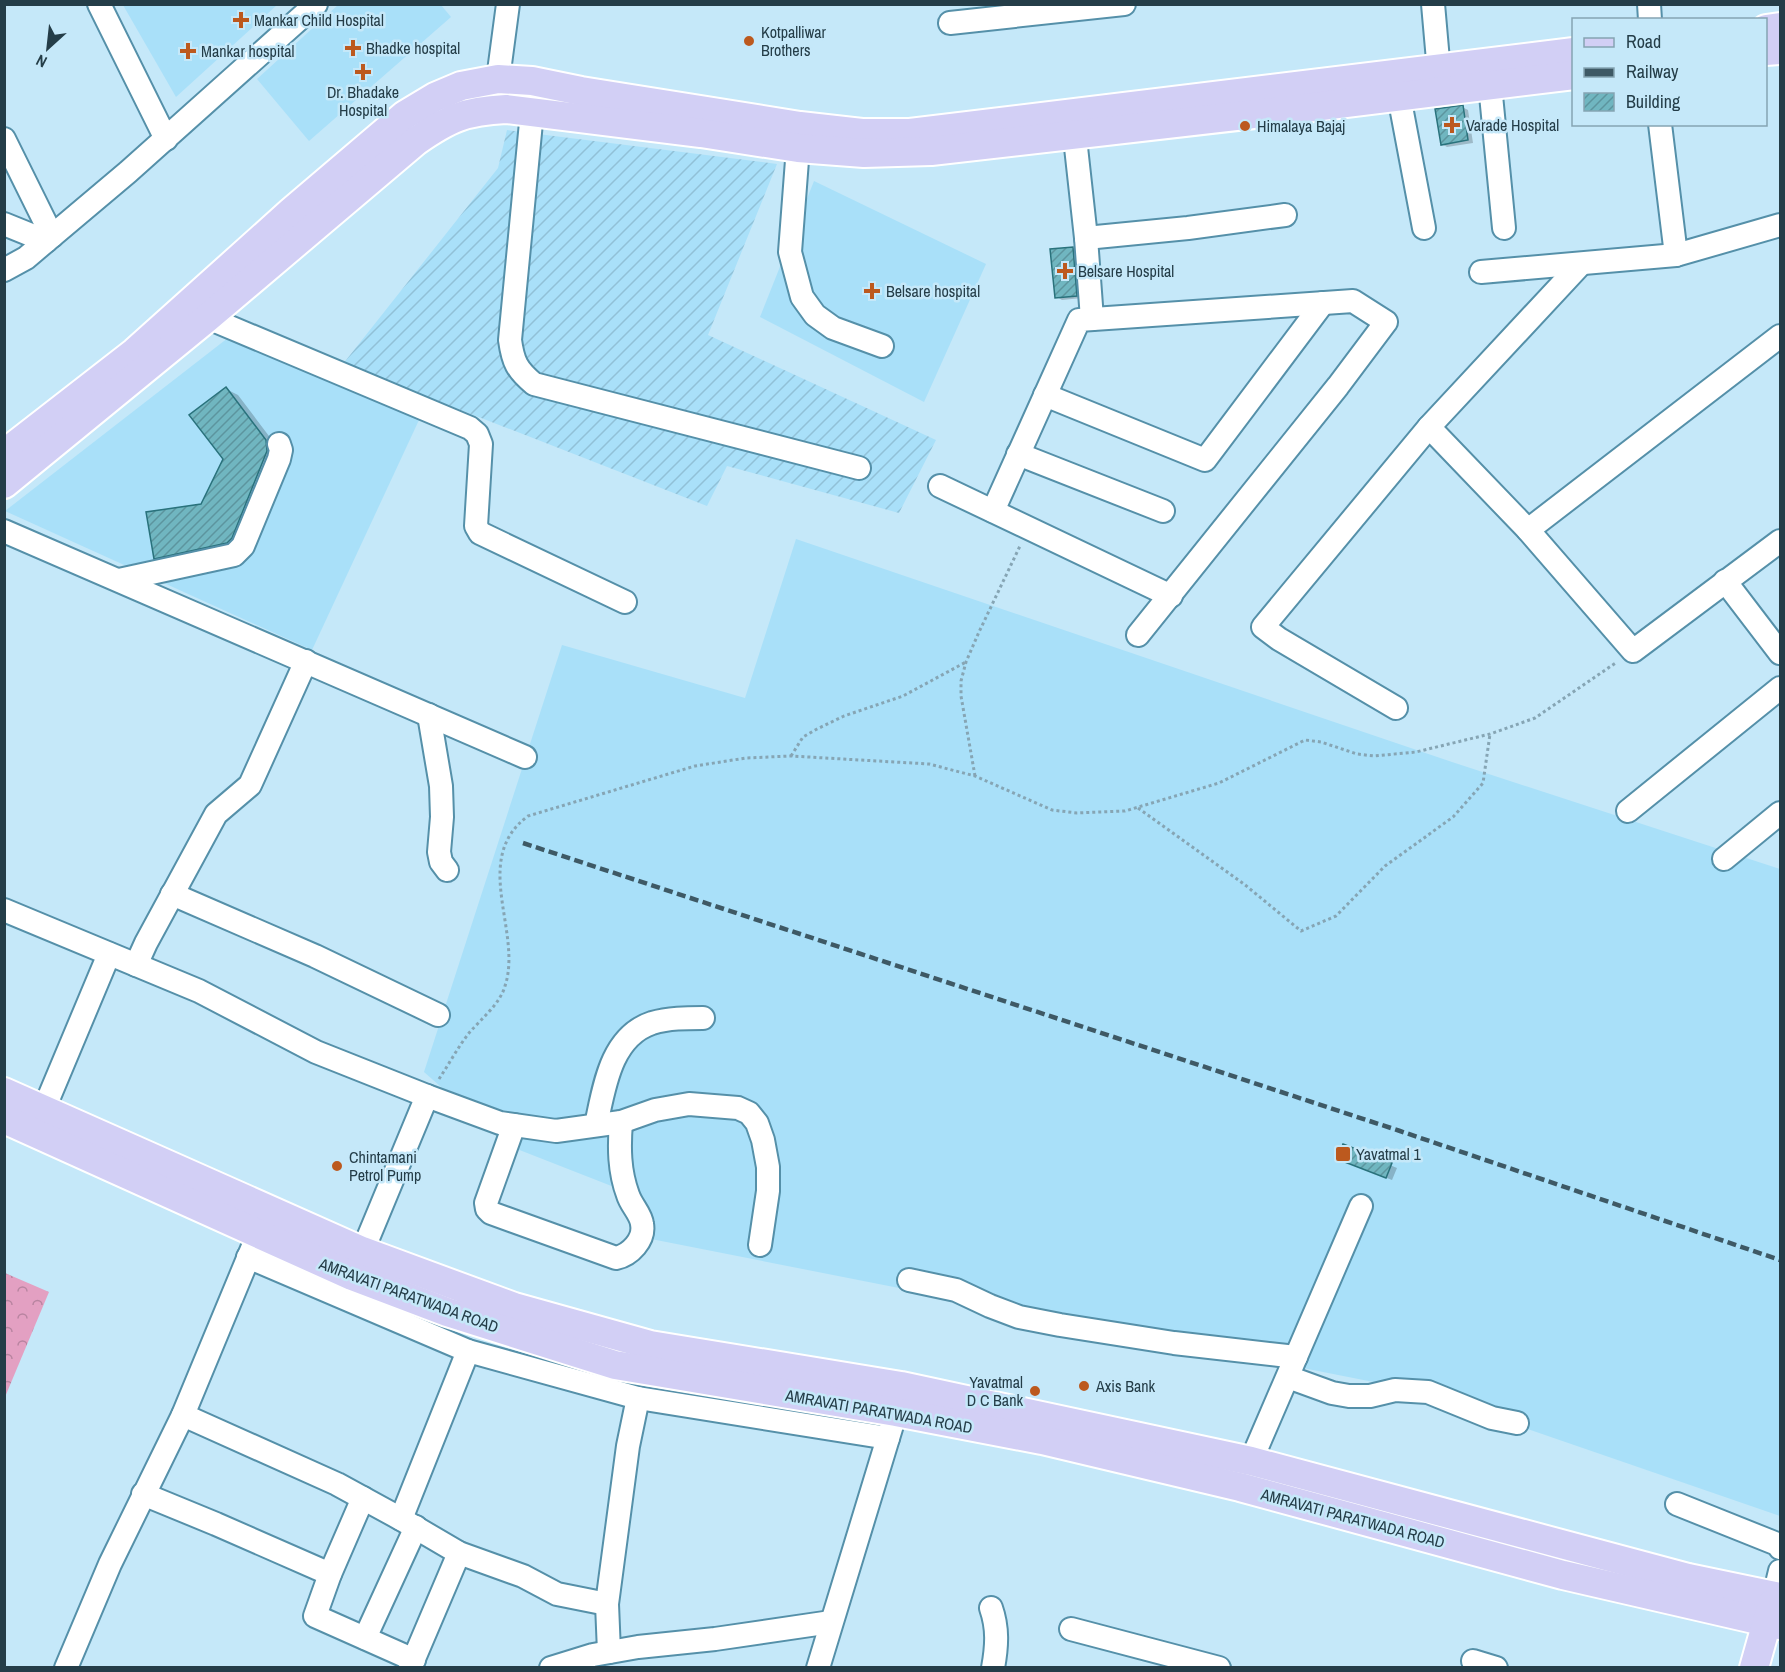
<svg xmlns="http://www.w3.org/2000/svg" width="1785" height="1672" font-family="'Archivo Narrow',sans-serif">
	<style>
		.built { fill: #a9e0f9 }
		.industrial { fill: url(#industrial-furrows) }
		.park { fill: url(#park-crowns) }
		.shadow { fill: #0003 }
		.building { fill: url(#building-hatch); stroke: #29727c; stroke-width: 1.5 }
		.lines { fill: none; stroke-linecap: round; stroke-linejoin: round }
		.minor-casing { stroke: #5590a9; stroke-width: 26 }
		.major-casing { stroke: #fff; stroke-width: 32 }
		.path { stroke: #86a5b4; stroke-width: 3; stroke-dasharray: 3 3; stroke-linecap: butt }
		.minor { stroke: #fff; stroke-width: 22 }
		.major { stroke: #d2cff5; stroke-width: 28 }
		.rail { stroke: #3e5965; stroke-width: 4.5; stroke-dasharray: 9 4.5; stroke-linecap: butt }
		.poi-dot { fill: #bc591e; stroke: #c5e8f9; stroke-width: 2 }
		.labels { text-anchor: middle; dominant-baseline: central; stroke-width: 5; stroke-linejoin: round; paint-order: stroke }
		.poi-label { font-size: 16px; fill: #243d48; stroke: #c5e8f9; text-anchor: start }
		.street-label { font-size: 16px; fill: #243d48; stroke: #c5e8f9 }
	</style>
	<defs>
		<pattern id="industrial-furrows" width="10" height="10" patternUnits="userSpaceOnUse" patternTransform="scale(1.5)"><rect width="10" height="10" fill="#a9e0f9"/><path d="M-1 1l2-2M0 10L10 0M9 11l2-2" fill="none" stroke="#91c1d7"/></pattern>
		<pattern id="park-crowns" width="20" height="18" patternUnits="userSpaceOnUse" patternTransform="scale(1.5)"><rect width="20" height="18" fill="#e3a0c2"/><path d="M2 6a3 3 0 1 1 6 0M12 15a3 3 0 1 1 6 0" fill="none" stroke="#b884a0"/></pattern>
		<pattern id="building-hatch" width="6" height="6" patternUnits="userSpaceOnUse" patternTransform="scale(1.5)"><rect width="6" height="6" fill="#70b6c0"/><path d="M-1 1l2-2M0 6l6-6M5 7l2-2" fill="none" stroke="#5c959e"/></pattern>
	</defs>
	<rect width="100%" height="100%" fill="#c5e8f9"/>
	<g class="built">
		<polygon points="123,5 277,5 176,97"/>
		<polygon points="338,5 441,5 451,17 309,141 257,79"/>
		<polygon points="814,181 986,264 924,402 760,317"/>
		<polygon points="233,334 419,420 312,650 5,511"/>
		<polygon points="796,539 1452,762 1780,869 1780,1516 1414,1390 641,1237 637,1196 507,1145 424,1072 562,645 745,698"/>
	</g>
	<polygon class="industrial" points="507,130 777,164 708,335 936,440 899,513 727,466 707,506 343,364 498,168"/>
	<polygon class="park" points="5,1273 49,1292 5,1397"/>
	<g class="shadow">
		<polygon points="1462,107 1468,110 1473,143 1447,147 1442,144"/>
		<polygon points="1073,248 1078,251 1082,298 1062,300 1057,297"/>
		<polygon points="226,389 238,395 278,448 243,545 167,564 155,558 202,505 225,459"/>
		<polygon points="1344,1146 1397,1168 1392,1180 1344,1161"/>
	</g>
	<g class="building">
		<polygon points="1463,105 1468,140 1441,145 1435,109"/>
		<polygon points="1073,247 1077,296 1055,298 1050,249"/>
		<polygon points="226,387 266,440 267,451 232,538 227,543 154,559 146,512 201,504 223,459 189,415"/>
		<polygon points="1343,1144 1392,1163 1386,1178 1337,1159"/>
	</g>
	<g class="lines">
		<defs>
			<g id="minor">
				<polyline points="99,4 166,139"/>
				<polyline points="1433,4 1440,83"/>
				<polyline points="1649,4 1650,20"/>
				<polyline points="950,23 1124,4"/>
				<polyline points="1490,85 1504,228"/>
				<polyline points="1399,96 1424,228"/>
				<polyline points="497,109 498,79 508,4"/>
				<path d="M532 112 510 340C513 362 517 370 534 384L859 468"/>
				<polyline points="1073,120 1086,238 1188,228 1285,215"/>
				<polyline points="1660,124 1676,255"/>
				<polyline points="799,134 790,252 802,297 815,315 833,328 882,346"/>
				<polyline points="4,139 52,236"/>
				<polyline points="4,224 46,241"/>
				<polyline points="1086,238 1092,319"/>
				<polyline points="4,270 26,258 128,172 316,4"/>
				<polyline points="1481,272 1676,255 1780,225"/>
				<polyline points="194,312 470,428 477,434 481,444 476,526 480,533 625,602"/>
				<polyline points="1045,395 1205,460 1323,303"/>
				<polyline points="1429,427 1528,530 1633,651 1780,541"/>
				<polyline points="1018,454 1163,511"/>
				<polyline points="940,486 1171,596"/>
				<polyline points="993,511 1079,320 1353,301 1386,322 1338,386 1138,635"/>
				<polyline points="1528,530 1780,336"/>
				<polyline points="4,531 525,757"/>
				<polyline points="119,580 234,555 243,546 279,459 281,450 279,444"/>
				<polyline points="1725,581 1780,653"/>
				<polyline points="1396,708 1279,639 1263,627 1429,427 1580,265"/>
				<polyline points="429,715 441,786 442,817 439,852 441,862 447,870"/>
				<polyline points="1628,811 1780,688"/>
				<polyline points="1724,859 1780,813"/>
				<polyline points="172,894 315,956 438,1015"/>
				<polyline points="4,910 199,991 316,1052 427,1096 500,1123 556,1131 621,1122 655,1110 689,1104 738,1108 749,1113 757,1123 763,1140 768,1167 768,1191 760,1245"/>
				<polyline points="136,965 146,943 216,814 250,785 306,661"/>
				<polyline points="44,1109 109,954"/>
				<path d="M514 1125 486 1203 487 1209 491 1213 616 1258C630 1255 645 1240 642 1224 641 1214 631 1205 628 1195 619 1171 619 1147 621 1122"/>
				<path d="M596 1125C604 1089 610 1037 652 1023 669 1018 686 1018 703 1018"/>
				<polyline points="248,1257 468,1351 638,1398 888,1438"/>
				<polyline points="356,1267 427,1096"/>
				<polyline points="909,1280 956,1290 990,1306 1019,1317 1060,1325 1174,1343 1296,1357"/>
				<polyline points="1288,1377 1332,1393 1349,1396 1370,1396 1395,1390 1428,1392 1492,1418 1517,1423"/>
				<polyline points="183,1415 337,1484 401,1519 459,1553 523,1576 557,1594 607,1604"/>
				<polyline points="1245,1475 1361,1206"/>
				<polyline points="143,1494 216,1524 330,1574"/>
				<polyline points="363,1498 330,1574 315,1616 414,1660"/>
				<polyline points="1677,1504 1777,1544 1780,1548"/>
				<polyline points="401,1519 468,1351"/>
				<polyline points="1774,1596 1780,1571"/>
				<path d="M991 1608C998 1628 997 1646 993 1668"/>
				<polyline points="1071,1629 1219,1668"/>
				<polyline points="365,1638 416,1527"/>
				<polyline points="609,1652 607,1604 628,1446 638,1398"/>
				<polyline points="1473,1661 1496,1668"/>
				<polyline points="66,1668 110,1564 183,1415 254,1244"/>
				<polyline points="410,1668 459,1553"/>
				<polyline points="551,1668 593,1655 638,1647 715,1639 831,1622"/>
				<polyline points="818,1668 892,1425"/>
			</g>
			<g id="major">
				<polyline points="1766,29 1780,27"/>
				<polyline points="1766,51 1780,50"/>
				<polyline points="4,454 135,352 291,212 405,115 435,97 461,86 498,79 532,81 581,91 800,126 862,133 910,133 1574,52"/>
				<path d="M4 484 207 318 416 141C449 118 465 111 506 109L701 133 798 148 864 153 931 151 1281 111 1574 75"/>
				<polyline points="4,1092 362,1251 514,1307 650,1345 901,1386 1251,1461 1688,1578 1780,1597"/>
				<polyline points="4,1119 352,1276 447,1312 615,1365 896,1412 1042,1440 1240,1487 1563,1575 1780,1625"/>
				<polyline points="1754,1668 1772,1604"/>
			</g>
		</defs>
		<use href="#minor" class="minor-casing"/>
		<use href="#major" class="major-casing"/>
		<g class="path">
			<polyline points="791,756 803,737 817,729 844,716 903,696 966,662"/>
			<polyline points="975,776 961,696 961,681 966,662 979,632 1020,546"/>
			<polyline points="1138,808 1244,884 1301,931 1336,916 1385,866 1453,817 1483,783 1490,734"/>
			<path d="M439 1079C449 1064 458 1047 469 1033 481 1019 500 1004 505 986 523 932 470 859 528 816L695 766 746 758 791 756 929 764 975 776 1052 810 1077 813 1125 811 1219 783 1305 740 1321 742 1357 754 1374 756 1416 752 1490 734 1535 718 1617 662"/>
		</g>
		<use href="#minor" class="minor"/>
		<use href="#major" class="major"/>
		<polyline class="rail" points="523,843 1400,1131 1780,1260"/>
	</g>
	<g class="poi-dot">
		<path d="M238 11h6v6h6v6h-6v6h-6v-6h-6v-6h6z"/>
		<circle cx="749" cy="41" r="6"/>
		<path d="M350 39h6v6h6v6h-6v6h-6v-6h-6v-6h6z"/>
		<path d="M185 42h6v6h6v6h-6v6h-6v-6h-6v-6h6z"/>
		<path d="M360 63h6v6h6v6h-6v6h-6v-6h-6v-6h6z"/>
		<path d="M1449 116h6v6h6v6h-6v6h-6v-6h-6v-6h6z"/>
		<circle cx="1245" cy="126" r="6"/>
		<path d="M1062 262h6v6h6v6h-6v6h-6v-6h-6v-6h6z"/>
		<path d="M869 282h6v6h6v6h-6v6h-6v-6h-6v-6h6z"/>
		<rect x="1335" y="1146" width="16" height="16" rx="3"/>
		<circle cx="337" cy="1166" r="6"/>
		<circle cx="1084" cy="1386" r="6"/>
		<circle cx="1035" cy="1391" r="6"/>
	</g>
	<g class="labels">
		<g class="poi-label">
			<text x="254" y="20">Mankar Child Hospital</text>
			<text x="761" y="32">Kotpalliwar<tspan x="761" dy="18">Brothers</tspan></text>
			<text x="366" y="48">Bhadke hospital</text>
			<text x="201" y="51">Mankar hospital</text>
			<text x="363" y="92" text-anchor="middle">Dr. Bhadake<tspan x="363" dy="18">Hospital</tspan></text>
			<text x="1466" y="125">Varade Hospital</text>
			<text x="1257" y="126">Himalaya Bajaj</text>
			<text x="1078" y="271">Belsare Hospital</text>
			<text x="886" y="291">Belsare hospital</text>
			<text x="1356" y="1154">Yavatmal 1</text>
			<text x="349" y="1157">Chintamani<tspan x="349" dy="18">Petrol Pump</tspan></text>
			<text x="1023" y="1382" text-anchor="end">Yavatmal<tspan x="1023" dy="18">D C Bank</tspan></text>
			<text x="1096" y="1386">Axis Bank</text>
		</g>
		<g class="street-label">
			<text transform="translate(409 1295) rotate(20)">AMRAVATI PARATWADA ROAD</text>
			<text transform="translate(879 1411) rotate(10)">AMRAVATI PARATWADA ROAD</text>
			<text transform="translate(1353 1518) rotate(15)">AMRAVATI PARATWADA ROAD</text>
		</g>
	</g>
	<rect width="1785" height="1672" fill="none" stroke="#243d48" stroke-width="12"/>
	<rect x="1572" y="18" width="195" height="108" fill="#c5e8f9" stroke="#85a4b2" stroke-width="1.5"/>
	<rect x="1584" y="38" width="30" height="9" fill="#d2cff5" stroke="#85a4b2" stroke-width="1.5"/>
	<text x="1626" y="48" font-size="18" fill="#243d48">Road</text>
	<rect x="1584" y="68" width="30" height="9" fill="#3e5965" stroke="#85a4b2" stroke-width="1.5"/>
	<text x="1626" y="78" font-size="18" fill="#243d48">Railway</text>
	<rect x="1584" y="93" width="30" height="18" fill="url(#building-hatch)" stroke="#85a4b2" stroke-width="1.5"/>
	<text x="1626" y="108" font-size="18" fill="#243d48">Building</text>
	<g transform="translate(48 48) rotate(207)" stroke="#c5e8f9" stroke-width="4.5" paint-order="stroke">
	<path d="M0-4.5L10 22L0 15L-10 22Z" fill="#243d48"/>
	<text y="-9" font-size="16" font-weight="bold" text-anchor="middle" fill="#243d48">N</text>
	</g>
</svg>
